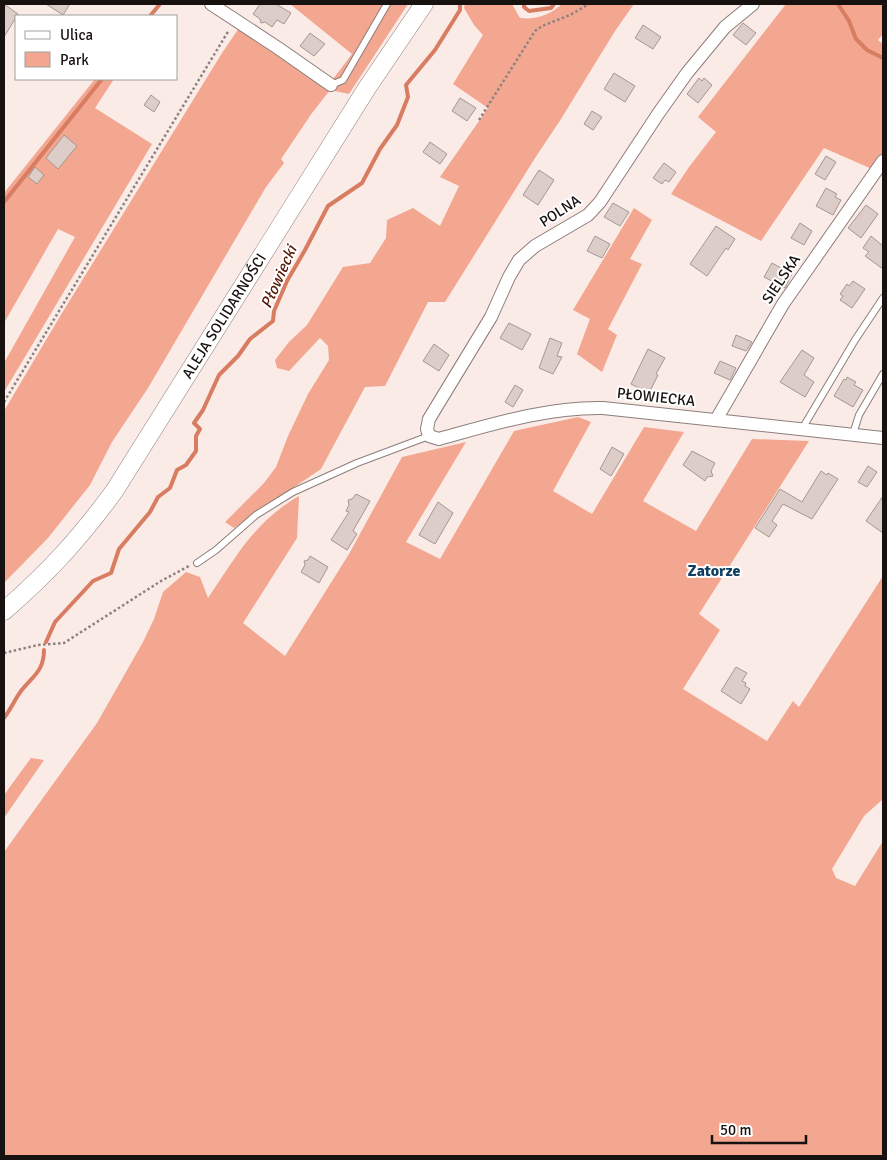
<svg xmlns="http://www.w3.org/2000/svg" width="887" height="1160" font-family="Signika,sans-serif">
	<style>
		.green { fill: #f3a690 }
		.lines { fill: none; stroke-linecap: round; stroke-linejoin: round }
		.stream { stroke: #d87c62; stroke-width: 4 }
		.building { fill: #ddcdc9; stroke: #a49691 }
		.service-casing { stroke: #8c7e7a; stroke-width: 8 }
		.minor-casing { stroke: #8c7e7a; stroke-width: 14 }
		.secondary-casing { stroke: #8c7e7a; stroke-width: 19 }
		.path { stroke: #8d827f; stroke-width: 2.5; stroke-dasharray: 2.5 2.5; stroke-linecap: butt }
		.service { stroke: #fff; stroke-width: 6 }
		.minor { stroke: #fff; stroke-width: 12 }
		.secondary { stroke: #fff; stroke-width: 18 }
		.labels { text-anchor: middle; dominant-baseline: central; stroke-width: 4; stroke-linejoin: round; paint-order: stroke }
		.street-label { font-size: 15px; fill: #171110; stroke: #fff }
		.water-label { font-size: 16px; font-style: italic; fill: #541a08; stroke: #fff }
		.neighbourhood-label { font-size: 16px; font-weight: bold; fill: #0e3d61; stroke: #fff }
	</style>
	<rect width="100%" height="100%" fill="#fbebe6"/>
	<g class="green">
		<polygon points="290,4 408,4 349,94 330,90 312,113 281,159 284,163 266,187 148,388 112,442 90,485 48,538 4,583 4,411 59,318 222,53 239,28 333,79 352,54"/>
		<path d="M465 4H512L520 18C536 20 550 15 562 4H634L615 31 561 119 535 158 445 302H428L385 386 365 387 321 469 234 528 225 522 264 483 276 467 288 436 308 394 329 360 328 346 320 338 289 371 277 368 275 360 289 342 307 325 343 267 370 263 386 238 387 220 413 208 440 226 459 186 440 177 488 108 453 84 483 35 474 25 464 8Z"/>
		<polygon points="786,4 883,4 883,34 878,40 883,44 883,154 872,169 824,148 761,241 671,194 689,167 716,132 698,117"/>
		<polygon points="95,79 114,79 95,108 152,144 4,392 4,363 75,237 58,229 4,323 4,193"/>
		<polygon points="634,208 652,220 630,259 642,264 608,329 617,335 602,372 577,354 590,319 573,310"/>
		<path d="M578 417 591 422 553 491 592 514 644 427 684 432 643 501 696 531 752 439 809 441 699 614 720 630 683 689 767 741 793 701 799 707 883 576V799L864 816 832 869 836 878 855 886 883 841V1156H4V852L97 723 143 642 154 619 163 592 186 572 200 577 208 598C236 557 254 522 299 496L297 538 243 623 285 656 349 554 402 457 466 442 406 542 440 559 514 431Z"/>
		<polygon points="31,758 44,760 4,818 4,795"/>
	</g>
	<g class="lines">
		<g class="stream">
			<polyline points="524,4 524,7 529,11 551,8 554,4"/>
			<polyline points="838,4 849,21 856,39 867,50 883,58"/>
			<polyline points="150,16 160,4"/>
			<polyline points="4,202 102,79"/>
			<polyline points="46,642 55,622 93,581 111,573 119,549 150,512 158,497 170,488 177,470 186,465 196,451 196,436 200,429 194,423 203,410 219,375 238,356 250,339 273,321 274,311 287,281 305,250 328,206 362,183 380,149 397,125 408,97 406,85 435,50 460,10 460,4"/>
			<path d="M4 718C11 709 15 699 21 691 33 676 44 671 44 650"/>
		</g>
	</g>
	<g class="building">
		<polygon points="4,4 18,14 4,37"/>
		<polygon points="46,4 70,4 63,15"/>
		<polygon points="260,4 276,4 291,13 284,24 277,20 272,27 265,22 261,23 260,19 253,14"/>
		<polygon points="743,23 756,33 746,45 733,35"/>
		<polygon points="643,25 661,37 653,49 635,38"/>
		<polygon points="310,33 325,44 314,56 300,46"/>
		<polygon points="614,73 635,86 625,102 604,89"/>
		<polygon points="699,78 702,81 704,78 712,85 698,103 687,94"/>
		<polygon points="151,95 160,102 154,112 144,105"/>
		<polygon points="460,98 476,108 467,121 452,111"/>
		<polygon points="592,111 602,117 593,130 584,124"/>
		<polygon points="64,135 77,146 58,169 46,158"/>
		<polygon points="430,142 447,154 440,164 423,152"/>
		<polygon points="826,156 836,162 825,180 815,174"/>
		<polygon points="664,163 676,172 669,182 665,180 662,184 653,178"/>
		<polygon points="35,167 44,175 37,184 28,177"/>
		<polygon points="539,170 554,180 538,205 523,195"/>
		<polygon points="826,188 837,194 835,197 841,200 833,215 816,206"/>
		<polygon points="613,203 629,212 620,226 604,217"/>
		<polygon points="866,205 878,214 861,238 848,228"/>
		<polygon points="800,223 812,231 804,245 791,238"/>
		<polygon points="716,226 735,239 728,250 726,248 707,276 690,264"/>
		<polygon points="595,236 610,244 602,258 587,251"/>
		<polygon points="871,236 883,246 883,269 865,256 869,252 863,248"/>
		<polygon points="772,263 792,274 785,288 764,277"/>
		<polygon points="853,281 865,289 852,308 840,300 843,296 840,294 847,284 849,286"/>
		<polygon points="509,323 531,334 522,350 500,338"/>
		<polygon points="736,335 752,342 746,351 732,346"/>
		<polygon points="550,338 562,343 557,356 562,357 553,374 539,368"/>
		<polygon points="434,344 449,355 439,371 423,361"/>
		<polygon points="648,349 665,358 656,374 658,375 649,393 631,384"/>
		<polygon points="802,350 814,358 804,375 814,382 805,397 780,382"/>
		<polygon points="720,361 736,368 730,380 714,373"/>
		<polygon points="847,377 856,382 854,385 863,390 853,407 834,396 844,379 846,380"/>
		<polygon points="515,385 523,390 513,407 505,402"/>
		<polygon points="612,447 624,454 611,476 600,469"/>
		<polygon points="692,451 715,463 711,471 713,476 707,477 705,481 683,465"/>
		<polygon points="868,466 877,472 867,487 858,482"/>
		<polygon points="821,471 827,475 828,473 838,479 812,519 783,504 772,521 777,525 769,537 755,528 780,489 802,502"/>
		<polygon points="356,494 370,501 353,531 357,534 347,550 331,540 349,512 346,511 349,505 348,500 352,499"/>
		<polygon points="883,496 883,533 866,521"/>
		<polygon points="438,502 453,513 435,544 419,535"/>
		<polygon points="310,556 328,567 319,583 301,572 305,565 304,561 308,560"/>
		<polygon points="736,667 747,673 742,681 746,683 745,686 750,689 741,704 721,691"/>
	</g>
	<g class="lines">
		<defs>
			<g id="service">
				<polyline points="331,85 343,80 387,4"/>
				<polyline points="802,429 855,340 883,298"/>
				<polyline points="853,434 859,415 883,374"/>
				<polyline points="197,563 216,550 256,515 293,492 357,463 429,436"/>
			</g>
			<g id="minor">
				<polyline points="211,4 278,48 331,85"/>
				<path d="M753 4 725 27 687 73 658 114 600 202 588 215 535 246 519 260 509 277 491 317 429 419 427 429 429 436 439 439C493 424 547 407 603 408L883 438"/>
				<polyline points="716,420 783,304 883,161"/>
			</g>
			<g id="secondary">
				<path id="s1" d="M4 611C49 572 80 538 115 490L367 88 424 4"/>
			</g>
		</defs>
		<use href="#service" class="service-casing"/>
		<use href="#minor" class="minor-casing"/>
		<use href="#secondary" class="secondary-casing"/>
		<g class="path">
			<polyline points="479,120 535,31 542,26 570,15 589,4"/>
			<polyline points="4,402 229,30"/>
			<polyline points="4,653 38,645 64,643 161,581 189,566"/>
		</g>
		<use href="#service" class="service"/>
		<use href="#minor" class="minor"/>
		<use href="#secondary" class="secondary"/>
	</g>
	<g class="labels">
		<g class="street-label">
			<text transform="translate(560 211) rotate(-33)">POLNA</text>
			<text transform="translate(781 279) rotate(-56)">SIELSKA</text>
			<text stroke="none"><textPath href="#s1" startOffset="370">ALEJA SOLIDARNOŚCI</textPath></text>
			<text transform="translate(656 397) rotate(6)">PŁOWIECKA</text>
		</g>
		<g class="water-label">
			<text transform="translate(279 277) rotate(-66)">Płowiecki</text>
		</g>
		<g class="neighbourhood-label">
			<text x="714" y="571">Zatorze</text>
		</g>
	</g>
	<rect width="887" height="1160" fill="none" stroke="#171110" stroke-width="10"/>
	<rect x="15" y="15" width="162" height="65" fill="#ffffff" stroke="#a2a09f"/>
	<rect x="25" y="31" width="25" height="8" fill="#ffffff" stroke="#a2a09f"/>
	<text x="60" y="40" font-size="15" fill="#171110">Ulica</text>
	<rect x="25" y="52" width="25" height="15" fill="#f3a690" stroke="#a2a09f"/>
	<text x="60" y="65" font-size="15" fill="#171110">Park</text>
	<path d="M712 1135v8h94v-8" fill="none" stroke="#171110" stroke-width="2.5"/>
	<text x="720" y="1135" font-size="15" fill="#171110" stroke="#ffffff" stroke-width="4" paint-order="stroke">50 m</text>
</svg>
